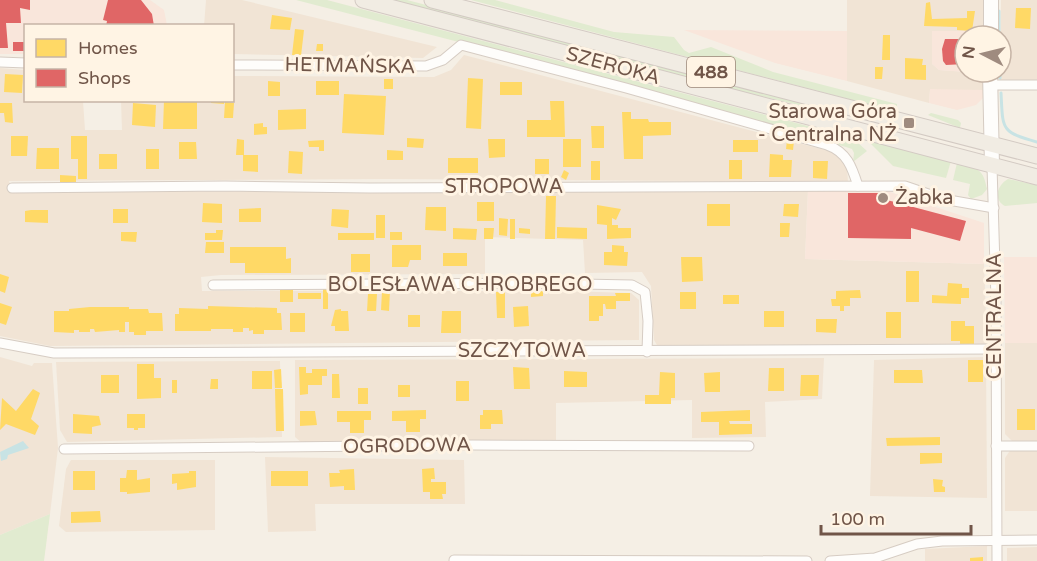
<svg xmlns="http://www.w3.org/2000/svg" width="1037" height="561" font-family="'Varela Round',sans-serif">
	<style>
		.residential { fill: #f1e4d5 }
		.commercial { fill: #f9e6db }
		.green { fill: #e1ebd0 }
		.water { fill: #c8e3e4 }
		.homes { fill: #ffd966 }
		.shops { fill: #e06666 }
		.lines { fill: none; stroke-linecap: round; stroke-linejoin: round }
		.stream { stroke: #c8e3e4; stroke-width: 3 }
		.street-casing { stroke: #d6ccc3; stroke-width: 11 }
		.secondary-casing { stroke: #d5cbc2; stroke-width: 16 }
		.primary-casing { stroke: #d3cac3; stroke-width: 17 }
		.street { stroke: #fefdfb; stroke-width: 9 }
		.secondary { stroke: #fefdfb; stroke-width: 14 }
		.primary { stroke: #f1ece3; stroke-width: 15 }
		.poi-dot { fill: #9f8b7f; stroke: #fff4e4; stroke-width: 2 }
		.labels { text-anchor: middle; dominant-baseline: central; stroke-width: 6; stroke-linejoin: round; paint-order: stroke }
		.shield { fill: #fff4e4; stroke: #9b8577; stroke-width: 1.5 }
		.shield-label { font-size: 18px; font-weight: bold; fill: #705548 }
		.street-label { font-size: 20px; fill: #705548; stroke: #fff4e4 }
		.poi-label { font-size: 20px; fill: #705548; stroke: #fff4e4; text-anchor: end }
	</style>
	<rect width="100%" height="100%" fill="#f5efe5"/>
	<g class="residential">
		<polygon points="206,0 242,0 437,47 423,58 233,54 232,26 204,26"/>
		<polygon points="847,0 983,0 983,31 932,31 932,64 939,70 983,73 983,90 930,90 929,103 847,81"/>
		<polygon points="1001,0 1037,0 1037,82 1000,82"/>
		<polygon points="464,55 836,153 847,167 848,182 385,179 9,181 12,192 808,190 805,259 984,264 987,344 657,345 654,340 651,286 642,272 585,273 583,240 485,237 485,274 221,275 201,277 202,291 564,291 631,293 639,300 639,340 50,346 0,336 0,68 25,70 26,100 83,101 85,130 122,130 121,101 232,100 233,76 434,77 451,70"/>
		<polygon points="1005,343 1037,343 1037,442 1013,442 1005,434"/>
		<polygon points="0,357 32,366 34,363 52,363 58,448 50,514 0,535"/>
		<polygon points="986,357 987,498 870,496 874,360"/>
		<polygon points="824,358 822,399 765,402 766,437 692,438 692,400 556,403 556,442 302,443 295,437 295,360"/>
		<polygon points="280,361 282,437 67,442 60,430 56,362"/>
		<polygon points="1011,449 1037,449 1037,511 1005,511 1005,458"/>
		<polygon points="265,457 464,460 465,504 315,504 316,531 268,532"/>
		<polygon points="71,460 215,460 215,530 66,532 59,526 66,469"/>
		<polygon points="987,546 987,561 925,561 925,549"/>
		<polygon points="1037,547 1037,561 1007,561 1007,548"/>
	</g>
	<g class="commercial">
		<polygon points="0,0 150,0 164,10 167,25 26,26 25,54 0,54"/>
		<polygon points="684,30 847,31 847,81 775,63"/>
		<polygon points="932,31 983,31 983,36 965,36 965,72 939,70 932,64"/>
		<polygon points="930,89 983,90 983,98 976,105 957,110 929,103"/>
		<polygon points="808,190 887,191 984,223 984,264 805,259"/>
		<polygon points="1004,257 1037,257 1037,343 1005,343"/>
	</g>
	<g class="green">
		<polygon points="296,0 327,0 842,135 857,142 867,151 853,162 854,153 852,149 846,147 513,56"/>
		<polygon points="392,0 407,0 828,109 828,112 719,86"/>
		<polygon points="471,0 495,0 614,32 674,37 684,50 689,53 711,47 773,72 897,104 897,108 875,106"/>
		<polygon points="931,113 958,120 961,123 960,128 928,115"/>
		<polygon points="870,140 951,161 946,178 893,166 869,142"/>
		<path d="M957 163C976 168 983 167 987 189L982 195 971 199 968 195 970 184 953 180Z"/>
		<path d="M1008 179 1037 185V203L1005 206C993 200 997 185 1008 179Z"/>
		<polygon points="50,514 44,561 0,561 0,535"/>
	</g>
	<polygon class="water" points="23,441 29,448 8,455 7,459 1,461 0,452"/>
	<g class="homes">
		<polygon points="930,2 932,19 967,18 967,11 975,11 972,31 957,30 957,27 924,26 926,3"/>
		<polygon points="1016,8 1031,8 1030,29 1015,28"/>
		<polygon points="272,15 292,18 290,30 270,29"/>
		<polygon points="295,29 304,30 301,56 292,55"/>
		<polygon points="883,35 890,35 890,60 882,60"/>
		<polygon points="317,44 323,44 323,51 316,51"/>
		<polygon points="905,58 923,59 922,65 926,65 926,80 905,79"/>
		<polygon points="875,67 883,67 882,79 875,79"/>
		<polygon points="5,74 23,75 22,93 4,92"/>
		<polygon points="468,78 483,79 481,129 466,128"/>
		<rect x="384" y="79" width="9" height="10"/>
		<polygon points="268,81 280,82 280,96 268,96"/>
		<rect x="316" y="81" width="23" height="14"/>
		<rect x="500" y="82" width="22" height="13"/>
		<polygon points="344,94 386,96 384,135 342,133"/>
		<polygon points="164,100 197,100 197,129 163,129"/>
		<polygon points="211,100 224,100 224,104 211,103"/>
		<polygon points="550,101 564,101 565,137 527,137 527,120 551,120"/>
		<polygon points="225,102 234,103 233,118 224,118"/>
		<polygon points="0,103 12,103 13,123 5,122 4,113 0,113"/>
		<polygon points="133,103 156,105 155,127 132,125"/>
		<polygon points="306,109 306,129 278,130 278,110"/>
		<polygon points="622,112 631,112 631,119 648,119 649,122 671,122 671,135 643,136 643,159 624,159"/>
		<polygon points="263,123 263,127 267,127 267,134 254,135 254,124"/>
		<polygon points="591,126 604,126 604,148 592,148"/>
		<polygon points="11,136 28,136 27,156 11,156"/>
		<polygon points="71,136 87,136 87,179 78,179 78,159 71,159"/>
		<polygon points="407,138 424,139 423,148 407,147"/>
		<polygon points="237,139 244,140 244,155 236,155"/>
		<polygon points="488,139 505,139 505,157 489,158"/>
		<rect x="563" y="139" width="18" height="28"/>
		<polygon points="324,140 324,151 319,151 319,147 309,147 308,141"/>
		<rect x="733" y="140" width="25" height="12"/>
		<polygon points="787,140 794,141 793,150 786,149"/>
		<polygon points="179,142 196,142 197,159 179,159"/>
		<polygon points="37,148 59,148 59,169 36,169"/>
		<rect x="146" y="149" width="13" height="20"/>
		<polygon points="387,150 403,151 403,160 387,160"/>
		<polygon points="289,151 303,152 302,174 288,173"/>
		<rect x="99" y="154" width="18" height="15"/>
		<polygon points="770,154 783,155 783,160 792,160 791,177 769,177"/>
		<polygon points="243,155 258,155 258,172 243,171"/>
		<rect x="448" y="158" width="30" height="15"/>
		<rect x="535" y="159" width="14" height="15"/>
		<rect x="729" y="160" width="13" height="19"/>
		<rect x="591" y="161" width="9" height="19"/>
		<polygon points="813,161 828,161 827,179 813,178"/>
		<polygon points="564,170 569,173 566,180 561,177"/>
		<polygon points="60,175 76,176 76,182 60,182"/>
		<polygon points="546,196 556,196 555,239 545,239"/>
		<rect x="477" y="202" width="17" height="19"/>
		<polygon points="203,203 222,204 222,223 202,222"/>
		<rect x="707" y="204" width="23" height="22"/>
		<polygon points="784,204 799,204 798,217 783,216"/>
		<polygon points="597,205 621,209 616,220 612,218 612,225 618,225 618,228 631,228 631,238 607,239 607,225 597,224"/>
		<polygon points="426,207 446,207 446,231 425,230"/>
		<polygon points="261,208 261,222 239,222 239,209"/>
		<rect x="113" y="209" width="15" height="14"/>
		<polygon points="332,209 349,210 348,228 331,226"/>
		<polygon points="31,210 48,210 48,223 25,222 25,211"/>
		<rect x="376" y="215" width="9" height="23"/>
		<polygon points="499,218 508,219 507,236 499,235"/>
		<rect x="510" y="219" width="5" height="20"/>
		<polygon points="780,223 790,223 789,237 780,237"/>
		<polygon points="557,227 587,228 587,239 557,238"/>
		<polygon points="453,228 477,229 476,240 453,239"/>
		<polygon points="484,228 494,228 493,239 484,239"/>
		<polygon points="519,228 530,229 530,234 519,233"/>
		<polygon points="216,230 223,230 222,240 205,240 205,233 216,233"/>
		<polygon points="121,232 137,232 136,242 121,241"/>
		<rect x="390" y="232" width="12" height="8"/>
		<rect x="338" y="233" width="36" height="7"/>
		<polygon points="206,242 224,242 224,253 205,253"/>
		<polygon points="392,245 421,245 421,260 410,260 408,267 392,267"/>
		<polygon points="612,245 624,246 624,252 628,252 627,266 604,265 604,252 612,252"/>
		<polygon points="230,247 286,247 286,259 291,258 291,273 245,273 245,263 230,263"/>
		<rect x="443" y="253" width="24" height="13"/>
		<rect x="351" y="254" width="19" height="18"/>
		<polygon points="681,257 702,257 703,281 682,282"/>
		<rect x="906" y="271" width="13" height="31"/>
		<polygon points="0,274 9,277 5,293 0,291"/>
		<polygon points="948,283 962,284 962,288 969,288 969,298 961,298 961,304 932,303 932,295 947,296"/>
		<rect x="323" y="289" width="5" height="20"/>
		<rect x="280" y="290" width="13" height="12"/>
		<polygon points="860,290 861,298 850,298 850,306 844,306 844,311 840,311 840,306 832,306 831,299 836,299 836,291"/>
		<polygon points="382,291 390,291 389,311 381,310"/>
		<polygon points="543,291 543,296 531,297 531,292"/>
		<polygon points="496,292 505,292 505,318 497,318"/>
		<rect x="680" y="292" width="16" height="17"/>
		<rect x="298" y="293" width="23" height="6"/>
		<polygon points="615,293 630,293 630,301 616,301 616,309 606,309 605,304 603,304 603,316 599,316 599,321 589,321 589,296 616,296"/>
		<polygon points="368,294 377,294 376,311 367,311"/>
		<rect x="723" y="295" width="16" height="9"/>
		<polygon points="0,303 12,307 6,325 0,323"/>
		<polygon points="208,306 277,308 277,313 281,313 282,330 264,330 264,334 253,334 253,330 249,331 249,328 243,328 243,332 233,332 233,329 211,329 211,331 175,331 175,314 179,314 179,308 208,309"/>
		<polygon points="528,306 529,326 514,327 513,307"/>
		<polygon points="90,307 129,307 129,309 148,309 149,313 162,313 163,331 146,331 146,335 134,335 134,332 129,332 129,322 125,322 125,332 119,332 119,330 95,332 94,329 90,329 90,332 79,332 79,330 74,330 74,333 54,332 54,311 69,311 69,309"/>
		<polygon points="341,309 341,311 348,311 349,331 335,331 335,326 331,326 335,310"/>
		<polygon points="442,311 461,311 461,333 441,333"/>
		<rect x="764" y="311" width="20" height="16"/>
		<rect x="886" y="312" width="15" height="26"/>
		<rect x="290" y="313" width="15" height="19"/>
		<rect x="408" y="315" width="12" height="12"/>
		<polygon points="816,319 837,319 836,333 816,332"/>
		<polygon points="951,321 965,321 965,326 974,326 974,344 960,344 960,341 951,341"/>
		<rect x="968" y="360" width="15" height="22"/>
		<polygon points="137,364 154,364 154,378 161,378 161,398 137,399"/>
		<polygon points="299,367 306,367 306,373 312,373 312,369 327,369 327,376 322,376 322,385 308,385 308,394 300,395"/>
		<polygon points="513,367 529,368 530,389 514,389"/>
		<polygon points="769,368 784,368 784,391 768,391"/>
		<polygon points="281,369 282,388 275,388 274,370"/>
		<polygon points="894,370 922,370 923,383 894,383"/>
		<rect x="252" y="371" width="20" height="18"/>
		<polygon points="564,371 587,372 587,387 564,387"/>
		<polygon points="660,372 675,373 675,398 671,398 671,404 645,404 645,395 659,395"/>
		<polygon points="720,372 720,392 705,392 704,373"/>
		<polygon points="332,374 339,374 340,398 332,398"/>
		<rect x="101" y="375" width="18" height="18"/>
		<polygon points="801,375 819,375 818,396 800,396"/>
		<polygon points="211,379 218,379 218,389 210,389"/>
		<rect x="172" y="380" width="5" height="13"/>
		<rect x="456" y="381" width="13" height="20"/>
		<rect x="398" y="385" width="12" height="12"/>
		<rect x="358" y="388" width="10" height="16"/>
		<polygon points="33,389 40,393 31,419 39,426 35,435 6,424 0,430 2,398 16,411"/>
		<polygon points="275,389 283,389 284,431 276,431"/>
		<rect x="1017" y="409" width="18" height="21"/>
		<polygon points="426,410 426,419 420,419 420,432 406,432 406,421 392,421 392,411"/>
		<polygon points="483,410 502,410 503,424 491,424 491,429 480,429 480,415 483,415"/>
		<polygon points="750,410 750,421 729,421 730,424 752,424 752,434 719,435 719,422 701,422 701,412"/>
		<polygon points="300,411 315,411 317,425 300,426"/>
		<polygon points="337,411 371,411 371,420 364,420 364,433 350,433 350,422 337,422"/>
		<polygon points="73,414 99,416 101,425 92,427 92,434 73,433"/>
		<polygon points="127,414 145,414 145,428 138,428 138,430 134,430 134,428 127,428"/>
		<polygon points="940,437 940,445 887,446 886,438"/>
		<polygon points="920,453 942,453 942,463 920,464"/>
		<polygon points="434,468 435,479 431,479 431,482 446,482 446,494 442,494 443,499 430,499 430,492 423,492 422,469"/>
		<polygon points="354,469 355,490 344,490 344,486 330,487 329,473 340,473 339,470"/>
		<polygon points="127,470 137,470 137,480 150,478 150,492 127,494 127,492 120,492 120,478 126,478"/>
		<rect x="73" y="471" width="22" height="19"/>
		<polygon points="189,471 196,471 196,487 177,490 177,483 172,484 172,474 189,473"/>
		<rect x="271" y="471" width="37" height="15"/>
		<polygon points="933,479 943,480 942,486 945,487 945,492 934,492"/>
		<polygon points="100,511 101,522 71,523 71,512"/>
		<polygon points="983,557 983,561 970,561 970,558"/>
	</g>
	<g class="shops">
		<polygon points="0,0 30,0 30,10 20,8 21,23 6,23 8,48 0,48"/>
		<polygon points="108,0 141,0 152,14 154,26 106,26 107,21 103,20"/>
		<polygon points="945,39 965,39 965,64 946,65 943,61 942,49"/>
		<rect x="13" y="42" width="13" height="9"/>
		<polygon points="848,193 885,193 888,195 887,200 966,221 960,241 911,228 911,239 848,238"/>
	</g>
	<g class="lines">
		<g class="stream">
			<polyline points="999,36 999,11"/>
			<polyline points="1000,72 1000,78"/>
			<path d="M1001 93C1003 129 1000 132 1037 142"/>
		</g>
		<defs>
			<g id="street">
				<polyline points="0,62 26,63"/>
				<path d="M232 65 426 66 443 60 461 45 626 88 827 145C847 152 852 167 858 186"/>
				<polyline points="990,85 1037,85"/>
				<polyline points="992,166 996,300 997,561"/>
				<polyline points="12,188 225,186 370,188 905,186 943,199 994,208"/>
				<polyline points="213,285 530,283 632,285 645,292 648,321 647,352"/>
				<polyline points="0,343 54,353 996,349"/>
				<polyline points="996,446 1037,446"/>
				<polyline points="64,449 472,445 749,446"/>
				<polyline points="454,560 807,561"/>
				<polyline points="830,561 875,558 917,544 942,541 1037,540"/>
			</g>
			<g id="secondary">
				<polyline points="991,36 991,0"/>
				<polyline points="990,72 992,166"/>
			</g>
			<g id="primary">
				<polyline points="363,0 1037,177"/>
				<polyline points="432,0 1037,156"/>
			</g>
		</defs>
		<use href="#street" class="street-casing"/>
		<use href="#secondary" class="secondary-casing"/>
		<use href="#primary" class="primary-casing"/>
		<use href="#street" class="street"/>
		<use href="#secondary" class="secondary"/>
		<use href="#primary" class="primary"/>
	</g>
	<g class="poi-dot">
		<rect x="903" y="117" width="12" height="12" rx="3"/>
		<circle cx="883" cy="198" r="6"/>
	</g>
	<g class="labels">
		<rect class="shield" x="687" y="57" width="48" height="30" rx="4.5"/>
		<g class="shield-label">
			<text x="711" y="72">488</text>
		</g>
		<g class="street-label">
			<text transform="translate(350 66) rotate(1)">HETMAŃSKA</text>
			<text transform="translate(613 66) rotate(15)">SZEROKA</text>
			<text x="504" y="187">STROPOWA</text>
			<text x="460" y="285">BOLESŁAWA CHROBREGO</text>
			<text transform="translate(995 316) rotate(-90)">CENTRALNA</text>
			<text x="522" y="351">SZCZYTOWA</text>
			<text transform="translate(407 446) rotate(-1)">OGRODOWA</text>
		</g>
		<g class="poi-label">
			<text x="897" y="112">Starowa Góra<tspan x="897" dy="23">- Centralna NŻ</tspan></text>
			<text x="895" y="198" text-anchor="start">Żabka</text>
		</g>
	</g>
	<rect x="24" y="24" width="210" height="78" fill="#fff4e4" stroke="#c6b4a6" stroke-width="1.5"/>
	<rect x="36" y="39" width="30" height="18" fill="#ffd966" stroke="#c6b4a6" stroke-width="1.5"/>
	<text x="78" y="54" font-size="18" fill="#705548">Homes</text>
	<rect x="36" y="69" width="30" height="18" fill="#e06666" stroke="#c6b4a6" stroke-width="1.5"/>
	<text x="78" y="84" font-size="18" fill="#705548">Shops</text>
	<g transform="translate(983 54) rotate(277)"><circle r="28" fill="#fff4e4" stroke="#c6b4a6" stroke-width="1.5"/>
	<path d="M0-4.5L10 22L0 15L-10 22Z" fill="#9f8b7f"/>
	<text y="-9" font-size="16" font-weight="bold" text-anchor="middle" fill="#705548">N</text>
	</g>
	<path d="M821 525v9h150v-9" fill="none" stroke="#705548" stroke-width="3"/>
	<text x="830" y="525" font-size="18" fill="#705548" stroke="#fff4e4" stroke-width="4.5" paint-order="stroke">100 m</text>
</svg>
